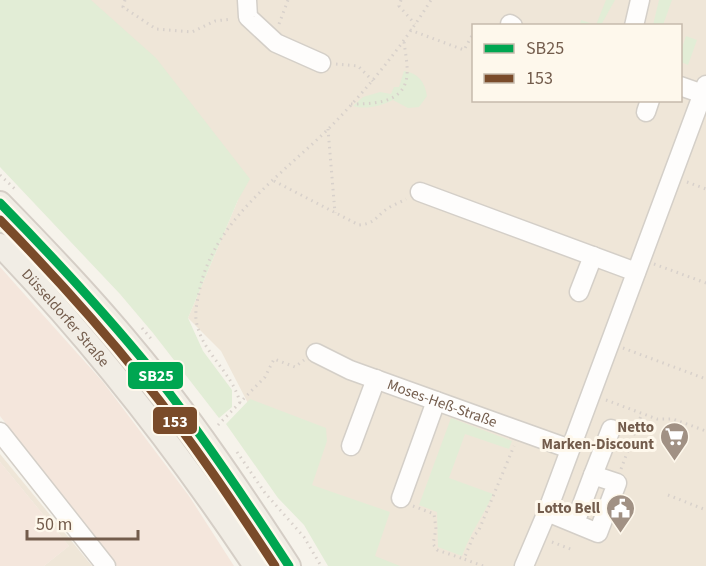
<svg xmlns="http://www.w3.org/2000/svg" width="706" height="566" font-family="'Source Sans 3',sans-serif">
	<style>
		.residential { fill: #efe6d8; fill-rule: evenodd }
		.commercial { fill: #f4e6dc }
		.green { fill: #e2edd6 }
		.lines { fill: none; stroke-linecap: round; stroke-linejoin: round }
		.minor-casing { stroke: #d4cfc8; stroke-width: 21 }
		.major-casing { stroke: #d5cec6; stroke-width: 26 }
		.path { stroke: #d8d1cb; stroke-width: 3; stroke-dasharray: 1.5 4.5; stroke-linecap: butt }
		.minor { stroke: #fefdfc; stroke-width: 18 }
		.major { stroke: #f1ede5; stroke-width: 22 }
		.bus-1-casing { stroke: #fef8ec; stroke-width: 14 }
		.bus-2-casing { stroke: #fef8ec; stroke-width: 14 }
		.bus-1 { stroke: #00a651; stroke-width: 9 }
		.bus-2 { stroke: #7a4b2a; stroke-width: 9 }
		.labels { text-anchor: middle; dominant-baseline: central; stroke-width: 6; stroke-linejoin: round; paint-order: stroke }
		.street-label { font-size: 15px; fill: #735c4c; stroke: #fef8ec }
		.poi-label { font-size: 15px; font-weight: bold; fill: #735c4c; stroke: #fef8ec; text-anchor: end }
		.line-badge { stroke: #fef8ec; stroke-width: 2 }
		.badge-label { font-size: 16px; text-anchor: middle; font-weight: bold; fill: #fff }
	</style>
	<rect width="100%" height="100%" fill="#f6f3eb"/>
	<g class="residential">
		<path d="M45 0H706V566H332L221 351 188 318 238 200ZM474 26H680V100H474Z"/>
		<polygon points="0,454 92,566 44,566 69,546 0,462"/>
	</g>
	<g class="commercial">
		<polygon points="0,267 103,382 189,496 234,566 117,566 0,416"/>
		<polygon points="0,462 69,546 44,566 0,566"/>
	</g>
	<g class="green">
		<polygon points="0,0 91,0 156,58 250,179 238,200 188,318 203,351 232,390 232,407 219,418 153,333 120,294 0,167"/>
		<polygon points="606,0 615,0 601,25 580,24 581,20 596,25"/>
		<polygon points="659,0 672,0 663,25 653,25"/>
		<polygon points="686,36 697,40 688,65 681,62 681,51"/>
		<path d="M404 71C418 73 425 82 427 96L419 107 408 108 393 100C381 106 366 110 353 106L363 97 380 92 391 94 394 87H399Z"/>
		<polygon points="0,215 116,342 180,425 279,566 273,566 237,511 41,273 0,231"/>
		<polygon points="250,399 326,428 327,441 312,485 390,512 375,556 400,566 328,566 304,525 278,498 226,424"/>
		<path d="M451 418 512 441 509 449 465 434 449 478 493 494C483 516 470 534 462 556L438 547 437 512 419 505Z"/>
	</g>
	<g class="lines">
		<defs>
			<g id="minor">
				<polyline points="247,0 248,17 276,43 321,63"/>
				<polyline points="510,24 513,26"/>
				<polyline points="634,26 640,0"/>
				<polyline points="680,86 703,94"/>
				<polyline points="646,112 650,100"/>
				<polyline points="420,192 636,272"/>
				<polyline points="579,292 593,256"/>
				<path id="s1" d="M316 353 350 370 570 449"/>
				<polyline points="0,432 106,566"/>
				<polyline points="351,446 376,379"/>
				<polyline points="593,475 611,429"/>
				<polyline points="401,498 436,401"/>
				<polyline points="547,512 598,533 617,483 593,475 575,523"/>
				<polyline points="524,566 547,512 706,85"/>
			</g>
			<g id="major">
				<path d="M0 203C46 250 91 297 132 347 190 416 240 491 289 566"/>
				<path id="s2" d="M0 245C95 344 179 452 255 566"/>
			</g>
		</defs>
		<use href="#minor" class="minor-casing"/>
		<use href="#major" class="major-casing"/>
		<g class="path">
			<polyline points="125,0 123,7 156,29 192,32 215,21 232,19"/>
			<polyline points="401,0 399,6 415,24"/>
			<polyline points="279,24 288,0"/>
			<polyline points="410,30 464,50 474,32"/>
			<polyline points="336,64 358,66 373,81"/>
			<path d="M351 104C368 104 398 104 405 84 410 72 405 53 404 41"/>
			<polyline points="328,129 335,213"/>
			<polyline points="0,175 16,190"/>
			<path d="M274 181 359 225C372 224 375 219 384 211 390 206 399 203 406 199"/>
			<polyline points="687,182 706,189"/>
			<polyline points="654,264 706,283"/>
			<polyline points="142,328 153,341"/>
			<polyline points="623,348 706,379"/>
			<polyline points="606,400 657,419 673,419 706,431"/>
			<path d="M240 403C233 372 200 352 196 319 195 309 198 298 200 288 216 215 290 170 339 118 373 82 405 42 431 0"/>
			<polyline points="218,425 265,377 274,359 295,367 304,360"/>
			<polyline points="237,452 265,493 304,537 321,566"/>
			<polyline points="621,469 642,413"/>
			<polyline points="668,495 706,510"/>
			<polyline points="413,506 434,514 436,529 433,544 437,550 464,559"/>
			<polyline points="552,542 573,550"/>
			<polyline points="483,566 464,559 473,537 479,530 514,446"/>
		</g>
		<use href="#minor" class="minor"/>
		<use href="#major" class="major"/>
		<defs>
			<path id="bus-1" d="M0 203C53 257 105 313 153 372 202 434 246 500 289 566"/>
			<path id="bus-2" d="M0 220C50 271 98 324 143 380 191 439 233 502 275 566"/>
		</defs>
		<use href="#bus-1" class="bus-1-casing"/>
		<use href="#bus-2" class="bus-2-casing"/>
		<use href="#bus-1" class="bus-1"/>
		<use href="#bus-2" class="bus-2"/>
	</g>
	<defs>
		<symbol id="supermarket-pin" viewBox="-11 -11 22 30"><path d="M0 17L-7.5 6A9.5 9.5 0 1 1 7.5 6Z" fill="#a19184" stroke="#fef8ec"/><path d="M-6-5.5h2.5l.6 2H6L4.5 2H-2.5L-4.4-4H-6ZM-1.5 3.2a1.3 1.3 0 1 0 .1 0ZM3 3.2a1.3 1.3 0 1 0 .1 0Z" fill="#fff"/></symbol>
		<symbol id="civic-pin" viewBox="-11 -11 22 30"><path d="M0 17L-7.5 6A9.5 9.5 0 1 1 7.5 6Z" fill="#a19184" stroke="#fef8ec"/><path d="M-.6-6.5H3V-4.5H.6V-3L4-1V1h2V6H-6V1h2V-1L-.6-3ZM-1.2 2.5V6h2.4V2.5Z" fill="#fff"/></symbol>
	</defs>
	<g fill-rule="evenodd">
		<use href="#supermarket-pin" x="658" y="420" width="33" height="45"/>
		<use href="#civic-pin" x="604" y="492" width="33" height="45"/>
	</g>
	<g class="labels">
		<g class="street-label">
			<text stroke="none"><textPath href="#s2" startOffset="98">Düsseldorfer Straße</textPath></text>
			<text stroke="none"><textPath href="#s1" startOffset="136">Moses-Heß-Straße</textPath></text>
		</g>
		<g class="poi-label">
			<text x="654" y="427">Netto<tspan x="654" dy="17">Marken-Discount</tspan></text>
			<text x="600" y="508">Lotto Bell</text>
		</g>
	</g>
	<g class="line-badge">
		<rect x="127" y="361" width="57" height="29" rx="6" fill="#00a651"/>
		<rect x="152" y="406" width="46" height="29" rx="6" fill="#7a4b2a"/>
	</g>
	<g class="badge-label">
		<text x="156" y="381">SB25</text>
		<text x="175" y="427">153</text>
	</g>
	<rect x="472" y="24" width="210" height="78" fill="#fef8ec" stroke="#c6baac" stroke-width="1.5"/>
	<rect x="484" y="44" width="30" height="9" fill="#00a651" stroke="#c6baac" stroke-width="1.5"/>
	<text x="526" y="54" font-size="18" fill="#735c4c">SB25</text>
	<rect x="484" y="74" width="30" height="9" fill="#7a4b2a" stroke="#c6baac" stroke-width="1.5"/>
	<text x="526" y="84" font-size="18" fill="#735c4c">153</text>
	<path d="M27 530v9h111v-9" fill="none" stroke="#735c4c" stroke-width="3"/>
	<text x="36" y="530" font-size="18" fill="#735c4c" stroke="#fef8ec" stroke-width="4.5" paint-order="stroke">50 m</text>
</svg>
